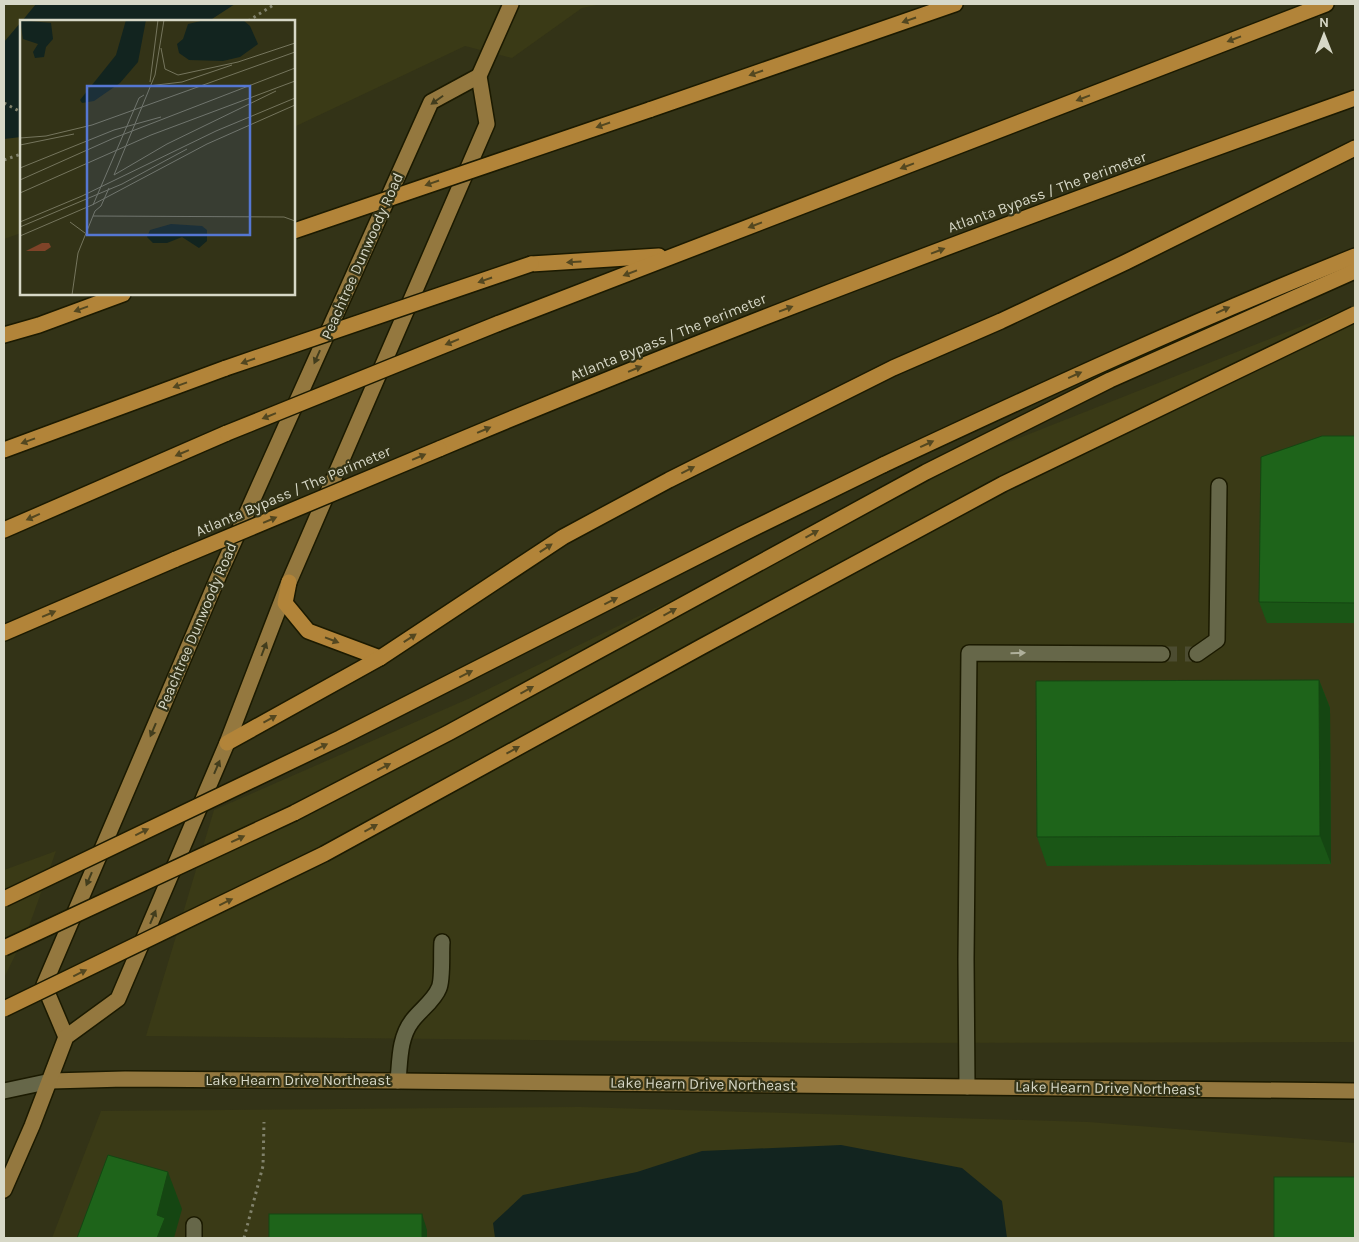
<svg xmlns="http://www.w3.org/2000/svg" width="1359" height="1242" font-family="Karla,sans-serif">
	<style>
		.built { fill: #3a3a16 }
		.water { fill: #12241f }
		.lines { fill: none; stroke-linecap: round; stroke-linejoin: round }
		.minor-tunnel { stroke: #4c4c31; stroke-width: 15; stroke-dasharray: 15 8; stroke-linecap: butt }
		.minor-casing { stroke: #1b1a01; stroke-width: 18 }
		.major-casing { stroke: #1b1a01; stroke-width: 18 }
		.highway-casing { stroke: #1b1a01; stroke-width: 18 }
		.path { stroke: #81826b; stroke-width: 3; stroke-dasharray: 2.5 4; stroke-linecap: butt }
		.minor { stroke: #666749; stroke-width: 15 }
		.major { stroke: #94783f; stroke-width: 15 }
		.highway { stroke: #b28439; stroke-width: 15 }
		.highway-bridge-casing { stroke: #1b1a01; stroke-width: 18; stroke-linecap: butt }
		.highway-bridge { stroke: #b28439; stroke-width: 15 }
		.wall { fill: #1a5616 }
		.shaded-wall { fill: #154612 }
		.building { fill: #1e641a; stroke: #154612 }
		.oneway { fill: #534720 }
		.oneway2 { fill: #423d1d }
		.oneway3 { fill: #afb09b }
		.labels { text-anchor: middle; dominant-baseline: central; stroke-width: 4.5; stroke-linejoin: round; paint-order: stroke }
		.street-label { font-size: 15px; fill: #d7d8c7; stroke: #333317 }
		.inset-road { fill: none; stroke: #75755d; stroke-width: 1 }
		.view { fill: #5577d3; fill-opacity: 0.15; stroke: #5577d3; stroke-width: 2.5 }
		.inset-edge { fill: none; stroke: #d7d8c7; stroke-width: 2.5 }
	</style>
	<rect width="100%" height="100%" fill="#333317"/>
	<g class="built">
		<polygon points="4,4 602,4 582,8 512,58 465,46 294,127 294,21 21,21 21,233 4,239"/>
		<polygon points="1355,305 1355,1042 832,1043 146,1036 214,810 468,699 946,467"/>
		<polygon points="56,851 28,929 4,978 4,870"/>
		<polygon points="580,1107 1088,1122 1355,1143 1355,1238 52,1238 101,1111"/>
	</g>
	<g class="water">
		<polygon points="36,4 235,4 209,21 22,21"/>
		<polygon points="21,22 21,137 4,139 4,42"/>
		<polygon points="841,1145 962,1168 1002,1201 1007,1238 495,1238 493,1223 523,1195 637,1172 702,1151"/>
	</g>
	<g class="lines">
		<polyline class="minor-tunnel" points="1162,654 1197,654"/>
		<defs>
			<g id="minor">
				<polyline points="1197,654 1217,640 1219,486"/>
				<path d="M398 1081C400 1061 399 1038 412 1021 420 1010 434 1001 439 988 443 980 441 952 442 942"/>
				<polyline points="967,1087 966,959 969,653 1162,654"/>
				<polyline points="4,1091 51,1081"/>
				<polyline points="194,1238 194,1225"/>
			</g>
			<g id="major">
				<polyline points="66,1037 44,985 219,575 431,102 479,76"/>
				<polyline points="51,1081 125,1079 398,1081 1355,1091"/>
				<polyline points="4,1190 32,1126 66,1037 118,999 227,743 289,582 487,124 479,76 511,4"/>
			</g>
			<g id="highway">
				<polyline points="649,110 955,4"/>
				<polyline points="531,264 659,256"/>
				<polyline points="497,324 1326,4"/>
				<polyline points="4,335 39,325 123,294"/>
				<path d="M439 449C741 322 1047 208 1355 98"/>
				<polyline points="4,450 226,368"/>
				<path d="M883 465C1039 392 1195 320 1355 256"/>
				<polyline points="4,530 227,433"/>
				<polyline points="289,582 285,603 308,631 380,658"/>
				<polyline points="4,633 176,559"/>
				<polyline points="227,743 380,658 563,537 669,480 893,368 1001,321 1126,262 1355,148"/>
				<polyline points="294,813 450,732 926,472 1110,380 1355,271"/>
			</g>
		</defs>
		<use href="#minor" class="minor-casing"/>
		<use href="#major" class="major-casing"/>
		<use href="#highway" class="highway-casing"/>
		<g class="path">
			<polyline points="248,21 275,4"/>
			<polyline points="4,103 21,112"/>
			<polyline points="4,160 21,154"/>
			<polyline points="244,1238 263,1166 264,1122"/>
		</g>
		<use href="#minor" class="minor"/>
		<use href="#major" class="major"/>
		<use href="#highway" class="highway"/>
		<defs>
			<g id="highway-bridge">
				<polyline points="294,231 649,110"/>
				<polyline points="226,368 531,264"/>
				<polyline points="227,433 497,324"/>
				<polyline points="176,559 439,449"/>
				<polyline points="4,899 340,738 740,535 883,465"/>
				<polyline points="4,948 294,813"/>
				<polyline points="4,1009 324,854 701,647 1003,484 1355,314"/>
			</g>
		</defs>
		<use href="#highway-bridge" class="highway-bridge-casing"/>
		<use href="#highway-bridge" class="highway-bridge"/>
	</g>
	<g class="wall">
		<polygon points="1355,436 1355,623 1267,623 1259,602"/>
		<polygon points="1319,680 1330,708 1331,864 1047,866 1037,837"/>
	</g>
	<g class="shaded-wall">
		<polygon points="1319,680 1330,708 1331,864 1320,836"/>
		<polygon points="168,1172 182,1209 174,1238 157,1238 157,1215"/>
		<polygon points="422,1214 427,1230 427,1238 422,1238"/>
	</g>
	<g class="building">
		<polygon points="1322,436 1355,436 1355,603 1259,602 1261,457"/>
		<polygon points="1319,680 1320,836 1037,837 1036,681"/>
		<polygon points="108,1155 168,1172 157,1215 165,1218 157,1238 77,1238"/>
		<rect x="1274" y="1177" width="81" height="61"/>
		<rect x="269" y="1214" width="153" height="24"/>
	</g>
	<defs><path id="oneway-solid" d="M-6-.8H1V-3.2L6.5 0L1 3.2V.8H-6Z" transform="scale(1.25)"/></defs>
	<g class="oneway">
		<use href="#oneway-solid" transform="translate(909 20) rotate(161)"/>
		<use href="#oneway-solid" transform="translate(1234 39) rotate(159)"/>
		<use href="#oneway-solid" transform="translate(756 73) rotate(161)"/>
		<use href="#oneway-solid" transform="translate(1083 98) rotate(159)"/>
		<use href="#oneway-solid" transform="translate(603 125) rotate(161)"/>
		<use href="#oneway-solid" transform="translate(907 166) rotate(159)"/>
		<use href="#oneway-solid" transform="translate(432 183) rotate(161)"/>
		<use href="#oneway-solid" transform="translate(755 225) rotate(159)"/>
		<use href="#oneway-solid" transform="translate(938 251) rotate(-21)"/>
		<use href="#oneway-solid" transform="translate(574 262) rotate(176)"/>
		<use href="#oneway-solid" transform="translate(630 273) rotate(159)"/>
		<use href="#oneway-solid" transform="translate(485 280) rotate(161)"/>
		<use href="#oneway-solid" transform="translate(81 309) rotate(160)"/>
		<use href="#oneway-solid" transform="translate(786 309) rotate(-21)"/>
		<use href="#oneway-solid" transform="translate(1223 310) rotate(-24)"/>
		<use href="#oneway-solid" transform="translate(452 342) rotate(158)"/>
		<use href="#oneway-solid" transform="translate(248 361) rotate(161)"/>
		<use href="#oneway-solid" transform="translate(635 369) rotate(-22)"/>
		<use href="#oneway-solid" transform="translate(1075 375) rotate(-24)"/>
		<use href="#oneway-solid" transform="translate(180 385) rotate(160)"/>
		<use href="#oneway-solid" transform="translate(269 416) rotate(158)"/>
		<use href="#oneway-solid" transform="translate(484 430) rotate(-23)"/>
		<use href="#oneway-solid" transform="translate(28 441) rotate(160)"/>
		<use href="#oneway-solid" transform="translate(927 444) rotate(-25)"/>
		<use href="#oneway-solid" transform="translate(182 453) rotate(157)"/>
		<use href="#oneway-solid" transform="translate(419 457) rotate(-23)"/>
		<use href="#oneway-solid" transform="translate(688 470) rotate(-27)"/>
		<use href="#oneway-solid" transform="translate(33 517) rotate(156)"/>
		<use href="#oneway-solid" transform="translate(270 520) rotate(-23)"/>
		<use href="#oneway-solid" transform="translate(812 534) rotate(-29)"/>
		<use href="#oneway-solid" transform="translate(546 548) rotate(-33)"/>
		<use href="#oneway-solid" transform="translate(611 601) rotate(-27)"/>
		<use href="#oneway-solid" transform="translate(670 612) rotate(-29)"/>
		<use href="#oneway-solid" transform="translate(49 614) rotate(-23)"/>
		<use href="#oneway-solid" transform="translate(410 638) rotate(-33)"/>
		<use href="#oneway-solid" transform="translate(332 640) rotate(21)"/>
		<use href="#oneway-solid" transform="translate(466 674) rotate(-27)"/>
		<use href="#oneway-solid" transform="translate(527 690) rotate(-29)"/>
		<use href="#oneway-solid" transform="translate(270 719) rotate(-29)"/>
		<use href="#oneway-solid" transform="translate(321 747) rotate(-26)"/>
		<use href="#oneway-solid" transform="translate(513 750) rotate(-29)"/>
		<use href="#oneway-solid" transform="translate(384 767) rotate(-27)"/>
		<use href="#oneway-solid" transform="translate(371 828) rotate(-29)"/>
		<use href="#oneway-solid" transform="translate(142 832) rotate(-26)"/>
		<use href="#oneway-solid" transform="translate(238 839) rotate(-25)"/>
		<use href="#oneway-solid" transform="translate(226 902) rotate(-26)"/>
		<use href="#oneway-solid" transform="translate(80 973) rotate(-26)"/>
	</g>
	<g class="oneway2">
		<use href="#oneway-solid" transform="translate(437 100) rotate(145)"/>
		<use href="#oneway-solid" transform="translate(317 357) rotate(114)"/>
		<use href="#oneway-solid" transform="translate(264 649) rotate(-69)"/>
		<use href="#oneway-solid" transform="translate(153 730) rotate(113)"/>
		<use href="#oneway-solid" transform="translate(217 767) rotate(-67)"/>
		<use href="#oneway-solid" transform="translate(89 879) rotate(113)"/>
		<use href="#oneway-solid" transform="translate(153 917) rotate(-67)"/>
	</g>
	<use class="oneway3" href="#oneway-solid" transform="translate(1018 653) rotate(-1)"/>
	<g class="labels">
		<g class="street-label">
			<text transform="translate(1047 192) rotate(-20)">Atlanta Bypass / The Perimeter</text>
			<text transform="translate(362 256) rotate(-66)">Peachtree Dunwoody Road</text>
			<text transform="translate(668 337) rotate(-22)">Atlanta Bypass / The Perimeter</text>
			<text transform="translate(293 491) rotate(-23)">Atlanta Bypass / The Perimeter</text>
			<text transform="translate(197 626) rotate(-67)">Peachtree Dunwoody Road</text>
			<text x="298" y="1080">Lake Hearn Drive Northeast</text>
			<text transform="translate(703 1084) rotate(1)">Lake Hearn Drive Northeast</text>
			<text transform="translate(1108 1088) rotate(1)">Lake Hearn Drive Northeast</text>
		</g>
	</g>
	<g transform="translate(20 20)">
		<rect width="275" height="275" fill="#333317"/>
		<path d="M22 223H29L31 227 25 231H6Z" fill="#7f4328"/>
		<path d="M0 0 31 3 33 19 26 27 24 37 15 38 13 32 18 24 3 19ZM106 0H126L118 42 100 63 74 81 62 83 60 80 96 35ZM185 0H223L230 6 238 24 220 37 203 41 169 40 159 33 157 24 163 19 168 4ZM151 204 182 206 187 210V221L179 228 162 217 147 223H133L127 217 130 210Z" fill="#12241f"/>
		<path class="inset-road" d="M141 28 145 49 158 55 218 42 275 23M130 62 138 0M128 66 162 62 212 45M0 118 26 116 72 105 275 32M0 125 54 114M0 148 94 110 141 97M94 155 135 55 144 0M94 155 147 124 256 71M0 160 94 118 275 48M0 173 131 115 275 61M73 185 119 78 124 75M73 196 264 197 275 201M0 202 62 176 196 111 275 78M50 202 65 213M0 207 102 164 167 129M0 216 72 185 187 124 275 85M52 275 58 233 75 191 81 186 89 168"/>
		<path class="view" d="M67 66H230V215H67Z"/>
		<rect width="275" height="275" class="inset-edge"/>
	</g>
	<rect width="1359" height="1242" fill="none" stroke="#d7d8c7" stroke-width="10"/>
	<g transform="translate(1324 35)" stroke="#333317" stroke-width="4" paint-order="stroke">
	<path d="M0-4L9 19L0 12L-9 19Z" fill="#d7d8c7"/>
	<text y="-8" font-size="14" font-weight="bold" text-anchor="middle" fill="#d7d8c7">N</text>
	</g>
</svg>
